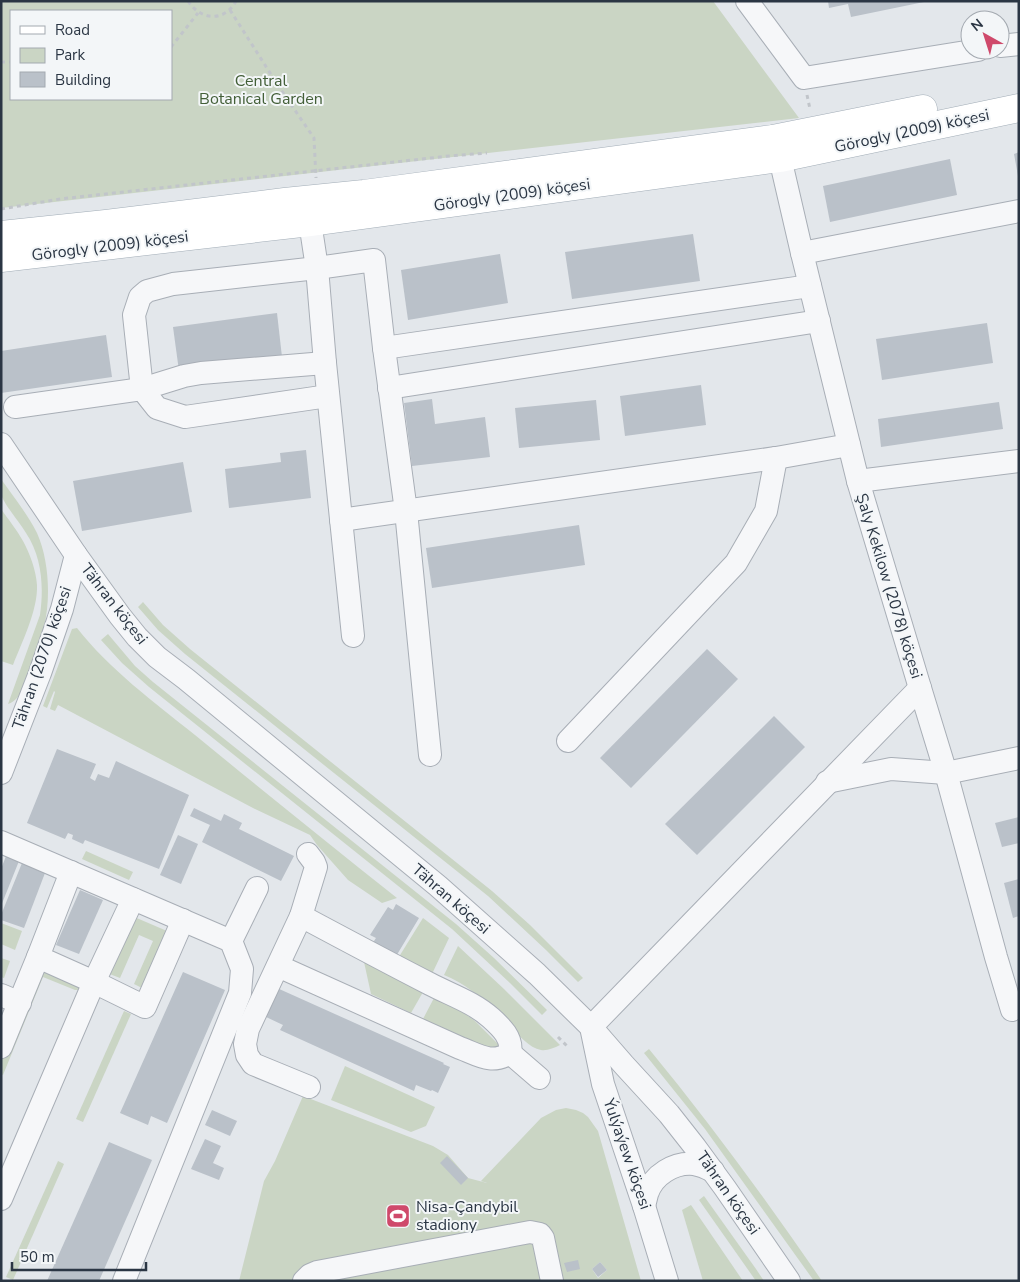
<svg xmlns="http://www.w3.org/2000/svg" width="1020" height="1282" font-family="'Nunito Sans',sans-serif">
	<style>
		.green { fill: #cad5c4; fill-rule: evenodd }
		.building { fill: #bac1c9 }
		.lines { fill: none; stroke-linecap: round; stroke-linejoin: round }
		.minor-casing { stroke: #a8aeb6; stroke-width: 24 }
		.major-casing { stroke: #a2adb7; stroke-width: 29 }
		.path { stroke: #c1c5ca; stroke-width: 3; stroke-dasharray: 4 4; stroke-linecap: butt }
		.minor { stroke: #f6f7f9; stroke-width: 22 }
		.major { stroke: #fff; stroke-width: 28 }
		.labels { text-anchor: middle; dominant-baseline: central; stroke-width: 4; stroke-linejoin: round; paint-order: stroke }
		.park-label { font-size: 16px; fill: #435f38; stroke: #f3f6f8 }
		.street-label { font-size: 16px; fill: #2b3644; stroke: #f3f6f8 }
		.poi-label { font-size: 16px; fill: #2b3644; stroke: #f3f6f8; text-anchor: start }
	</style>
	<rect width="100%" height="100%" fill="#e3e7eb"/>
	<g class="green">
		<path d="M1 1H713L799 118 1 208ZM11 11H171V99H11Z"/>
		<path d="M1 479C13 496 28 515 37 533 49 560 51 598 44 627 40 640 35 654 30 667 25 680 23 699 8 704L40 615C44 587 42 557 26 533 21 524 3 503 1 494 0 489 1 484 1 479Z"/>
		<path d="M1 509C8 519 17 530 23 541 30 554 36 570 37 585 38 610 22 642 13 665L1 661Z"/>
		<polygon points="143,602 163,625 190,649 492,891 530,925 583,978 578,982 546,950 488,896 185,654 158,630 138,607"/>
		<path d="M77 628C110 670 154 702 195 735 262 790 329 844 397 898L382 903 348 880 317 845 310 835 253 808 58 705 55 711 50 709 55 692 54 691 47 708 43 706 72 629Z"/>
		<polygon points="108,634 135,666 153,682 456,924 494,958 547,1010 542,1015 510,983 452,929 149,687 122,663 101,640"/>
		<polygon points="86,851 133,872 129,880 82,859"/>
		<polygon points="132,916 167,931 142,988 134,984 153,941 139,935 120,978 107,973"/>
		<polygon points="423,918 449,938 432,974 397,960"/>
		<polygon points="1,923 22,931 15,950 1,944"/>
		<path d="M458 946 504 989 560 1045C554 1048 547 1051 541 1050 525 1047 509 1023 497 1012 481 997 464 983 444 975Z"/>
		<polygon points="1,958 10,961 4,978 1,977"/>
		<polygon points="364,962 423,992 411,1013 371,994"/>
		<polygon points="38,968 78,984 80,988 78,990 75,990 43,977 3,1075 1,1074 1,1060"/>
		<path d="M434 998 464 1013 475 1021 498 1044 501 1049C473 1046 448 1031 423 1019Z"/>
		<polygon points="124,1011 131,1014 83,1122 76,1119"/>
		<path d="M649 1049C710 1123 767 1201 822 1281H814L705 1129 644 1053Z"/>
		<polygon points="345,1066 435,1107 426,1126 411,1132 331,1100"/>
		<path d="M303 1096 433 1146 448 1155 468 1178 487 1183 481 1181 541 1118 556 1110 566 1108 576 1110 583 1113 588 1117 598 1131 641 1281H239L264 1181 275 1161ZM600 1262 607 1270 598 1278 592 1269Z"/>
		<polygon points="58,1161 64,1164 13,1280 6,1277"/>
		<polygon points="704,1196 756,1269 764,1281 756,1281 699,1200"/>
		<polygon points="691,1205 743,1281 703,1281 682,1210"/>
	</g>
	<g class="building">
		<polygon points="828,1 924,1 924,2 851,17 848,4 829,8"/>
		<polygon points="1019,152 1019,176 1018,176 1014,154"/>
		<polygon points="950,159 957,195 830,222 823,186"/>
		<polygon points="693,234 700,281 572,299 565,252"/>
		<polygon points="500,254 508,303 408,320 401,270"/>
		<polygon points="277,313 282,357 179,371 173,327"/>
		<polygon points="987,323 993,363 882,380 876,339"/>
		<polygon points="106,335 112,377 1,393 1,351"/>
		<polygon points="701,385 706,425 625,436 620,396"/>
		<polygon points="432,399 435,424 485,417 490,457 412,466 404,403"/>
		<polygon points="596,400 600,440 519,448 515,408"/>
		<polygon points="999,402 1003,429 881,447 878,419"/>
		<polygon points="306,450 311,498 229,508 225,469 281,462 280,453"/>
		<polygon points="183,462 192,512 82,531 73,481"/>
		<polygon points="579,525 585,565 432,588 426,548"/>
		<polygon points="707,649 738,679 631,788 600,758"/>
		<polygon points="774,716 805,747 697,855 665,824"/>
		<polygon points="57,749 96,764 90,778 95,781 98,774 109,778 116,761 189,795 159,869 85,840 83,844 72,839 73,835 68,833 65,839 27,823"/>
		<polygon points="194,808 221,821 224,814 242,823 239,829 294,856 281,881 202,842 210,825 190,816"/>
		<polygon points="1019,817 1019,843 1002,847 995,823"/>
		<polygon points="178,835 198,844 181,884 160,875"/>
		<polygon points="8,851 21,856 1,906 1,869"/>
		<polygon points="22,863 45,873 24,928 1,920 1,915"/>
		<polygon points="1019,879 1019,916 1013,918 1004,883"/>
		<polygon points="80,890 103,900 79,954 56,945"/>
		<polygon points="396,904 419,918 395,958 372,944 376,938 370,935 388,907 393,910"/>
		<polygon points="183,972 225,990 167,1123 151,1116 148,1125 120,1113"/>
		<polygon points="277,988 444,1063 443,1064 450,1067 438,1093 432,1090 431,1091 416,1085 414,1091 280,1030 283,1025 264,1016"/>
		<polygon points="212,1110 237,1121 230,1136 205,1125"/>
		<polygon points="205,1139 221,1146 213,1163 224,1168 219,1180 191,1169"/>
		<polygon points="109,1142 152,1160 99,1281 47,1281"/>
		<polygon points="447,1156 468,1178 461,1185 440,1163"/>
		<polygon points="578,1260 580,1269 567,1272 564,1263"/>
		<polygon points="600,1262 607,1270 598,1277 592,1269"/>
	</g>
	<g class="lines">
		<defs>
			<g id="minor">
				<polyline points="747,1 804,78 978,50"/>
				<polyline points="1000,46 1019,44"/>
				<polyline points="780,158 802,253 858,481 920,688 946,773 996,957 1012,1010"/>
				<polyline points="310,222 317,268 325,363 353,636"/>
				<polyline points="802,253 1019,211"/>
				<polyline points="384,348 810,286"/>
				<polyline points="389,388 819,321"/>
				<polyline points="328,396 185,417 157,408 142,389 134,315 140,297 147,291 173,284 317,268 374,260 384,348 406,511 430,755"/>
				<polyline points="15,407 142,389 184,376 201,373 325,363"/>
				<polyline points="1,444 76,555 120,616 137,637 157,657 186,679 438,886 537,974 591,1027 624,1065 669,1114 695,1147 725,1188 789,1281"/>
				<polyline points="858,481 1019,461"/>
				<polyline points="341,520 776,458 849,445"/>
				<polyline points="568,741 736,563 766,511 776,458"/>
				<polyline points="1,773 40,673 62,609 76,555"/>
				<polyline points="827,782 891,769 946,773 1019,758"/>
				<polyline points="1,842 231,941 242,969 240,993 124,1281"/>
				<polyline points="308,854 314,862 316,867 301,916 248,1029 245,1044 247,1055 253,1064 309,1087"/>
				<polyline points="231,941 257,888"/>
				<polyline points="38,957 94,982 145,1007 183,920"/>
				<path d="M278 966 460 1048C479 1055 491 1065 510 1053 513 1038 501 1027 491 1018 473 1002 451 995 430 984 387 962 344 939 301 916"/>
				<polyline points="1,995 20,1003"/>
				<polyline points="1,1047 38,957 71,872"/>
				<polyline points="510,1053 539,1078"/>
				<polyline points="1,1199 94,982 133,899"/>
				<path d="M644 1206C645 1202 646 1198 647 1194 653 1175 674 1162 694 1164 701 1165 707 1168 713 1171"/>
				<polyline points="304,1281 310,1275 317,1272 530,1232 540,1234 543,1238 552,1281"/>
				<polyline points="667,1281 644,1206 603,1084 591,1027 920,688"/>
			</g>
			<g id="major">
				<polyline points="1,235 106,224 285,202 364,194 773,139 923,109"/>
				<polyline points="1,258 310,222 780,158 1019,108"/>
			</g>
		</defs>
		<use href="#minor" class="minor-casing"/>
		<use href="#major" class="major-casing"/>
		<g class="path">
			<path d="M188 1C201 21 225 22 236 1"/>
			<polyline points="230,10 279,87 314,138 316,178"/>
			<polyline points="171,47 198,13"/>
			<polyline points="1,62 11,62"/>
			<polyline points="807,95 810,109"/>
			<polyline points="1,209 60,199 449,156 487,153"/>
			<polyline points="558,1037 569,1048"/>
		</g>
		<use href="#minor" class="minor"/>
		<use href="#major" class="major"/>
	</g>
	<defs>
		<symbol id="stadium-square" viewBox="-11 -11 22 22"><rect x="-9" y="-9" width="18" height="18" rx="4" fill="#cf496b" stroke="#f3f6f8"/><path d="M0-5a6.5 5 0 1 0 0 10a6.5 5 0 1 0 0-10ZM-3.5-1.8h7v3.6h-7Z" fill="#fff"/></symbol>
	</defs>
	<g fill-rule="evenodd">
		<use href="#stadium-square" x="384" y="1202" width="28" height="28"/>
	</g>
	<g class="labels">
		<g class="park-label">
			<text x="261" y="81">Central<tspan x="261" dy="18">Botanical Garden</tspan></text>
		</g>
		<g class="street-label">
			<text transform="translate(912 131) rotate(-12)">Görogly (2009) köçesi</text>
			<text transform="translate(512 195) rotate(-8)">Görogly (2009) köçesi</text>
			<text transform="translate(110 246) rotate(-7)">Görogly (2009) köçesi</text>
			<text transform="translate(889 586) rotate(73)">Şaly Kekilow (2078) köçesi</text>
			<text transform="translate(114 604) rotate(52)">Tähran köçesi</text>
			<text transform="translate(42 658) rotate(-71)">Tähran (2070) köçesi</text>
			<text transform="translate(451 899) rotate(41)">Tähran köçesi</text>
			<text transform="translate(627 1154) rotate(71)">Ýulýaýew köçesi</text>
			<text transform="translate(728 1193) rotate(55)">Tähran köçesi</text>
		</g>
		<g class="poi-label">
			<text x="416" y="1207">Nisa-Çandybil<tspan x="416" dy="18">stadiony</tspan></text>
		</g>
	</g>
	<rect width="1020" height="1282" fill="none" stroke="#2b3644" stroke-width="5"/>
	<rect x="10" y="10" width="162" height="90" fill="#f3f6f8" stroke="#a3a9b0"/>
	<rect x="20" y="26" width="25" height="8" fill="#ffffff" stroke="#a3a9b0"/>
	<text x="55" y="35" font-size="15" fill="#2b3644">Road</text>
	<rect x="20" y="48" width="25" height="15" fill="#cad5c4" stroke="#a3a9b0"/>
	<text x="55" y="60" font-size="15" fill="#2b3644">Park</text>
	<rect x="20" y="72" width="25" height="15" fill="#bac1c9" stroke="#a3a9b0"/>
	<text x="55" y="85" font-size="15" fill="#2b3644">Building</text>
	<g transform="translate(985 35) rotate(321)"><circle r="24" fill="#f3f6f8" stroke="#a3a9b0"/>
	<path d="M0-4L9 19L0 12L-9 19Z" fill="#cf496b"/>
	<text y="-8" font-size="14" font-weight="bold" text-anchor="middle" fill="#2b3644">N</text>
	</g>
	<path d="M12 1262v8h134v-8" fill="none" stroke="#2b3644" stroke-width="2.5"/>
	<text x="20" y="1262" font-size="15" fill="#2b3644" stroke="#f3f6f8" stroke-width="4" paint-order="stroke">50 m</text>
</svg>
